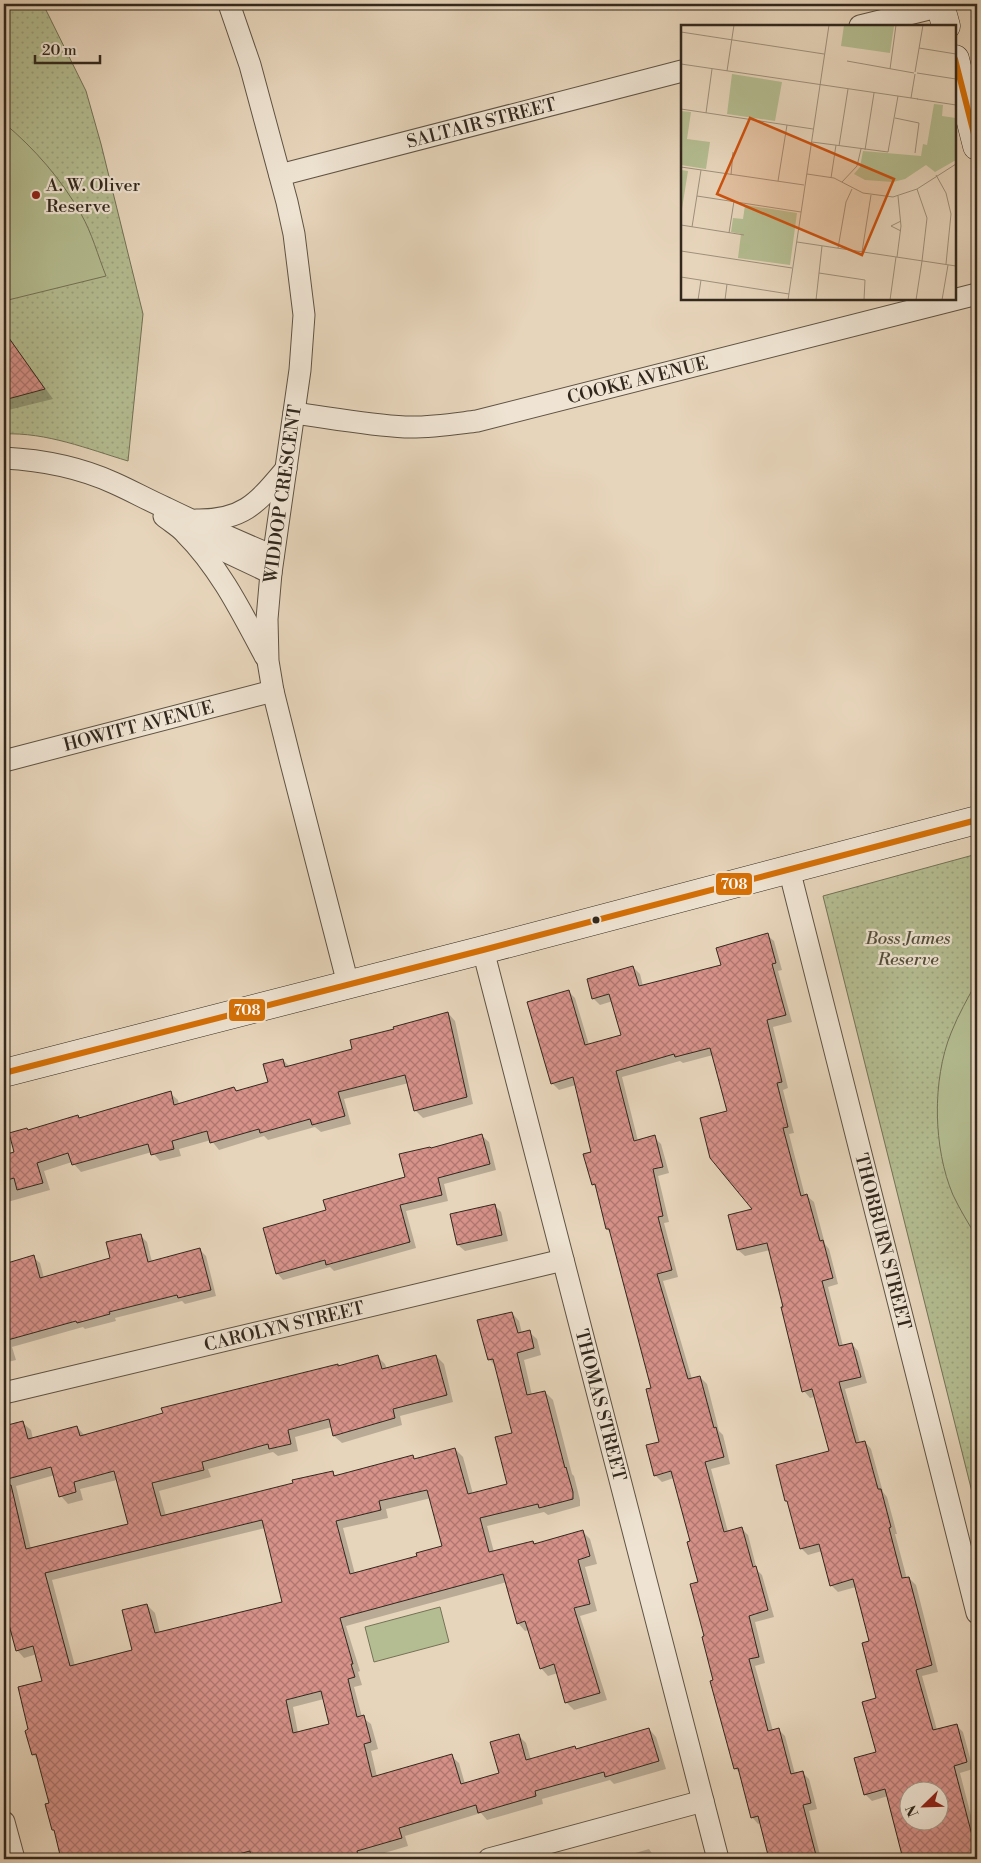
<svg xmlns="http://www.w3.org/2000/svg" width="981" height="1863" font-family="'Libre Bodoni',serif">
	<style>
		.park { fill: url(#park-dots); stroke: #737257 }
		.pitch { fill: #b4bd91; stroke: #737257 }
		.shadow { fill: #0003; fill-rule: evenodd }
		.building { fill: url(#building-cross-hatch); stroke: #32281d; fill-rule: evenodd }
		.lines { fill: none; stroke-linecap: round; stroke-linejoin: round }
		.street-casing { stroke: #5f5344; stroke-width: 23 }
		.secondary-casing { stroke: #32281d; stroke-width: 29 }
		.street { stroke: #efe4d3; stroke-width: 21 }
		.secondary { stroke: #efe4d3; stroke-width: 28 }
		.bus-1-casing { stroke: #efe4d3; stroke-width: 10 }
		.bus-1 { stroke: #d67006; stroke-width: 6 }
		.poi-dot { fill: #8f2418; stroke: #efe4d3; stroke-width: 2 }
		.bus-dot { fill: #32281d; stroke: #efe4d3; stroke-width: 2 }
		.labels { text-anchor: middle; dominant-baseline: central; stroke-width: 4.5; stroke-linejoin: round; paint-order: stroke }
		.street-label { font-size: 18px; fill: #32281d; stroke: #efe4d3 }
		.poi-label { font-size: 18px; fill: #32281d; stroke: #efe4d3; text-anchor: start }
		.park-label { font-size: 18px; font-style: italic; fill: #524d3a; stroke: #efe4d3 }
		.inset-road { fill: none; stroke: #9f907c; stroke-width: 1 }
		.view { fill: #cd520f; fill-opacity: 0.15; stroke: #cd520f; stroke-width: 2.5 }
		.inset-edge { fill: none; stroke: #32281d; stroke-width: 2.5 }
		.line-badge { stroke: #efe4d3; stroke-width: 2 }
		.badge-label { font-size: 14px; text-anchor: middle; font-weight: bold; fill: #fff }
	</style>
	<defs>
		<pattern id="park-dots" width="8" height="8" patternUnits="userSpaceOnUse" patternTransform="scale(1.25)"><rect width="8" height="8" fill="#b4bd91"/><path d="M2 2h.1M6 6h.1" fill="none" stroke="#9ba27d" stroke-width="1.8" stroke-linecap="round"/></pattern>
		<pattern id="building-cross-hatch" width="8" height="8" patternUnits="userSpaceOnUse" patternTransform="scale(1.25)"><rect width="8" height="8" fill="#d7928a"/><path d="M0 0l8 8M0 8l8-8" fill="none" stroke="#af7770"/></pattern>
	</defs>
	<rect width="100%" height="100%" fill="#e7d5bb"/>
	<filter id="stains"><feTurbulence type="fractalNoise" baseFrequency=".004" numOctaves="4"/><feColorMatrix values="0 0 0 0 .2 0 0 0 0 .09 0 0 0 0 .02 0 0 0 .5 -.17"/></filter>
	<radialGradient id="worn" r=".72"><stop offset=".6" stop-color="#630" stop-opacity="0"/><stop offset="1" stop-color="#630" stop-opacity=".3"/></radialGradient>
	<g class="park">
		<path d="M4 4H43L86 91 101 144 143 314 128 461C88 449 46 432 4 434Z"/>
		<polygon points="977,854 977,1503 975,1504 823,896"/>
	</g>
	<g class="pitch">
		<path d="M4 123C34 148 62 180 81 214 92 233 98 256 106 276L4 301Z"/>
		<path d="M977 981V1238C969 1224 960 1210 953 1195 933 1148 932 1080 951 1033 958 1015 968 998 977 981Z"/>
		<polygon points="440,1607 449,1642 374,1662 365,1627"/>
	</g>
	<g class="shadow">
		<polygon points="4,333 12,342 53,399 4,411"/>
		<path d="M767 935 774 941 782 970 778 971 792 1022 773 1027 788 1088 783 1090 794 1133 789 1134 805 1196H807L814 1202 825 1244 829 1249 838 1284 828 1287 843 1346 852 1344 858 1351 867 1383 845 1389 860 1443 865 1442 871 1449 883 1492 887 1497 897 1534H895L907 1579 909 1578 916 1585 938 1672 922 1676 937 1730 956 1725 963 1732 973 1769 960 1773 977 1839V1859H898L904 1858 888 1796 872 1801 865 1794 877 1753V1698L871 1642 856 1587 838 1592 831 1585 822 1551 808 1555 801 1548 789 1503 786 1500 830 1452 815 1397 810 1398 804 1391 770 1250 745 1256 738 1250 729 1216 754 1209 713 1055 683 1063 680 1061 622 1077 638 1141 654 1137 661 1144 669 1173 658 1176 669 1222 664 1223 678 1277 663 1281 692 1379 700 1377 707 1384 719 1431 723 1435 730 1464 711 1469 728 1532 742 1529 748 1535 757 1570 762 1575 774 1617 755 1622 765 1663 755 1666 773 1731 779 1730 785 1736 795 1774 802 1772 809 1779 817 1809 809 1811 821 1859H770L761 1823 758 1824 752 1817 741 1774 735 1768 706 1637 699 1583 692 1542 674 1478 662 1482 655 1475 660 1443 653 1389 611 1233 607 1229 597 1189 593 1184V1153L576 1085 559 1090 552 1083 568 991 575 998 589 1045 622 1035 613 1001 600 1005 593 998 633 967 640 974 643 986 722 966ZM908 1790H938V1820H908Z"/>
		<polygon points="448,1013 455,1021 473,1104 423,1118 415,1110 409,1083 344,1099 351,1124 321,1132 315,1127 268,1140 264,1136 219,1150 211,1140 179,1149 181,1156 160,1161 152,1152 81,1172 72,1162 44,1171 50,1190 4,1203 4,1157 16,1153 27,1129 29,1131 78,1116 80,1119 170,1093 178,1100 179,1105 234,1088 238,1091 270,1082 283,1060 290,1067 354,1050 395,1030"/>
		<polygon points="482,1136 489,1142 496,1170 444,1184 448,1201 406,1211 416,1248 334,1271 330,1267 283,1280 277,1273 327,1211 406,1178 431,1149"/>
		<polygon points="494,1205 501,1212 508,1241 465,1251 458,1245"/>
		<polygon points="140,1235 147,1242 152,1262 199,1249 206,1256 216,1296 185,1304 182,1301 115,1318 116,1321 85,1329 83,1327 12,1347 16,1360 4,1363 4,1316 16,1313 4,1265 33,1257 40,1263 44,1278 112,1259"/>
		<path d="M512 1313 519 1321 522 1333 529 1332 537 1339 541 1355 524 1360 532 1395 545 1392 553 1400 572 1474 574 1476 580 1500V1506L548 1515 544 1512 487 1526 494 1552 533 1542 535 1545 582 1531 590 1539 597 1564 585 1567 597 1611 580 1616 607 1700 574 1710 566 1702 558 1673 548 1676 541 1668 529 1630 525 1631 518 1623 507 1582 346 1626 360 1671 358 1672 362 1685 354 1687 362 1717 371 1724 378 1749 371 1751 377 1777 451 1756 459 1763 465 1784 501 1774 519 1736 526 1743 531 1760 575 1748 577 1750 649 1729 656 1737 666 1769 614 1784 610 1780 542 1799 543 1804 487 1820 481 1813 405 1836 408 1846 364 1859H63L56 1833 53 1830 50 1803 39 1761 33 1754 29 1729 44 1682 37 1654 24 1658 17 1650 4 1601V1427L23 1423 31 1430 33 1439 77 1427 85 1436 378 1357 385 1364 387 1369 436 1356 444 1364 453 1402 400 1416 402 1425 342 1443 334 1436 332 1427 295 1437 298 1451 278 1456 273 1452 208 1469 211 1477 159 1491 166 1516 295 1484 332 1472 337 1477 412 1457 416 1460 455 1449 463 1457 473 1494 508 1485 513 1434 496 1367 489 1359ZM55 1475 61 1496 68 1504 83 1500 80 1489 117 1480 130 1525 31 1549 16 1486ZM431 1498 444 1547 418 1557 355 1574 343 1528 388 1518 386 1509ZM265 1528 284 1602 160 1633 155 1613 147 1605 134 1651 75 1666 52 1580ZM324 1699 331 1725 298 1733 293 1707Z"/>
		<polygon points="649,1849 656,1859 615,1859"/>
	</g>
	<g class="building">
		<polygon points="4,331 45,389 4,400"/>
		<path d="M768 933 776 963 772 964 786 1015 767 1020 782 1082 777 1083 788 1127 783 1128 801 1196 807 1194 820 1241 823 1240 833 1278 822 1281 839 1346 852 1343 861 1377 839 1382 856 1443 865 1441 878 1489H881L891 1527 889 1528 902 1578 909 1577 932 1665 916 1670 933 1730 957 1724 967 1762 954 1766 973 1839 977 1838V1859H903L885 1789 864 1795 854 1758 876 1752 862 1702 876 1698 862 1643 869 1641 853 1579 830 1586 819 1544 800 1549 787 1501H785L776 1465 829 1451 812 1389 802 1392 781 1307H783L767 1243 737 1250 728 1215 752 1209 710 1158 700 1118 727 1111 710 1048 675 1057 674 1054 616 1071 634 1141 655 1135 663 1167 653 1169 663 1216 658 1217 672 1270 657 1274 688 1379 700 1376 714 1428 716 1427 724 1457 705 1462 724 1532 742 1527 753 1567 756 1566 768 1610 749 1616 759 1657 749 1659 768 1731 779 1728 791 1774 803 1771 811 1803 803 1805 817 1859H769L758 1816 751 1818 738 1768 734 1769 710 1681 713 1680 702 1637 704 1636 690 1584 698 1582 687 1542 690 1541 671 1471 654 1476 646 1445 659 1442 646 1389 651 1388 609 1229H606L595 1184 592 1185 583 1154 591 1152 573 1077 551 1084 527 1002 569 990 585 1045 621 1035 609 994 592 999 587 979 633 966 639 986 721 965 716 948ZM908 1790H938V1820H908Z"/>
		<polygon points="448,1012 467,1097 414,1111 405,1075 338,1092 345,1116 312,1125 310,1119 260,1133 259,1129 210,1143 207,1131 172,1141 174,1149 151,1155 148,1144 72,1165 68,1153 37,1163 43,1183 17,1190 14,1178 4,1181 4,1155 14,1152 9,1133 27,1128 28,1130 78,1115 79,1118 171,1091 174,1105 234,1087 236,1091 268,1082 263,1064 283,1059 285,1067 352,1049 350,1040 394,1029 393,1027"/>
		<polygon points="482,1134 490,1164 438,1178 442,1195 400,1205 410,1242 326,1265 325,1260 276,1274 263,1228 326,1210 323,1200 405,1177 399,1154 430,1147 431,1148"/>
		<polygon points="495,1204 502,1235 457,1245 450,1214"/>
		<polygon points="141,1234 148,1262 200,1248 211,1290 178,1298 177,1295 109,1312 110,1314 77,1323 76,1321 4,1341 4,1264 34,1255 40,1278 110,1258 106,1242"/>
		<path d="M512 1312 518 1333 530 1330 534 1348 517 1353 527 1395 545 1391 565 1468 566 1467 573 1492V1499L539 1508 538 1504 480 1518 489 1552 533 1541 534 1544 583 1530 590 1556 578 1560 590 1604 574 1608 600 1693 565 1703 554 1664 540 1669 525 1621 517 1624 503 1574 340 1618 353 1664H351L355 1677 348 1679 357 1717 364 1715 371 1742 364 1744 372 1777 452 1754 461 1784 499 1773 490 1742 519 1734 526 1760 575 1746 576 1749 649 1728 659 1761 605 1777 604 1772 535 1791 536 1796 478 1813 476 1805 399 1828 402 1838 357 1851 359 1859H251L250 1851 219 1859H61L54 1830H52L45 1804 49 1803 36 1754 32 1755 25 1731 28 1729 18 1687 42 1681 33 1646 16 1651 4 1606V1486L11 1485 26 1549 128 1524 114 1471 74 1482 76 1492 59 1497 51 1467 4 1480V1426L23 1421 28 1439 77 1426 80 1436 163 1413 161 1408 338 1364V1366L378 1355 382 1369 436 1355 447 1395 393 1409 395 1418 333 1436 329 1419 288 1430 291 1444 269 1449 268 1444 202 1462 204 1470 152 1483 161 1516 293 1483 292 1480 333 1471 334 1476 413 1455 414 1459 455 1448 468 1494 507 1484 495 1437 512 1433 493 1359 488 1360 477 1320ZM427 1490 442 1546 416 1553 417 1556 350 1574 336 1521 381 1510 379 1501ZM262 1520 282 1602 155 1633 147 1604 122 1610 132 1650 70 1666 45 1573ZM321 1691 329 1724 293 1733 286 1700Z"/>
	</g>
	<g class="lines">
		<defs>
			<g id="street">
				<polyline points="229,4 250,65 287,202 294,234 304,315 300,370 271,573 267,619 268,661 273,691 291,763 348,984"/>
				<polyline points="860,26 941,6"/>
				<path id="s1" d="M280 175 682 71"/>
				<path id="s2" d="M294 413C331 418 368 425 405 427 429 428 453 424 477 421L977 294"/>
				<path d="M4 458C43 460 79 467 114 483 132 491 148 500 166 508 201 525 237 541 273 556"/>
				<path d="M164 516C171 522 179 526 185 533 220 568 242 613 265 656"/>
				<path d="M196 520C244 521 258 502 286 469"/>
				<polyline points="195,537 271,573"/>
				<path id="s3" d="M4 761 273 691"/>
				<path id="s4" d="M789 869 977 1613"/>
				<path id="s5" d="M483 950 718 1859"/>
				<path id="s6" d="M4 1393 563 1260"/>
				<polyline points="4,1822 14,1859"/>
				<polyline points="489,1859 703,1801"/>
			</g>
			<g id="secondary">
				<polyline points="940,4 946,26"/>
				<polyline points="955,59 977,146"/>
				<polyline points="4,1073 483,950 977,820"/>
			</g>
		</defs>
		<use href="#street" class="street-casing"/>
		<use href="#secondary" class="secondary-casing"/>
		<use href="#street" class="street"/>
		<use href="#secondary" class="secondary"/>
		<defs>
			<g id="bus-1">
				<polyline points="955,59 977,146"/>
				<polyline points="4,1073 483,950 977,820"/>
			</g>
		</defs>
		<use href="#bus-1" class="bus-1-casing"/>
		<use href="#bus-1" class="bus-1"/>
	</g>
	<circle class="poi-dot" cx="36" cy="195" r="5"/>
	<circle class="bus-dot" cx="596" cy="920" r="4.5"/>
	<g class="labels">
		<g class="street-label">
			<text stroke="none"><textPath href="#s1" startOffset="208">SALTAIR STREET</textPath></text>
			<text stroke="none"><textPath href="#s2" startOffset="350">COOKE AVENUE</textPath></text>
			<text transform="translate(283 494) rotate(-82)">WIDDOP CRESCENT</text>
			<text stroke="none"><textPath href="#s3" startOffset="139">HOWITT AVENUE</textPath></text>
			<text stroke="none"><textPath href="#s4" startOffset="384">THORBURN STREET</textPath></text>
			<text stroke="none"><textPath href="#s6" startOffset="288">CAROLYN STREET</textPath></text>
			<text stroke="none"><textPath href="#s5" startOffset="470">THOMAS STREET</textPath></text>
		</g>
		<g class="poi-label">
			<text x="46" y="185">A. W. Oliver<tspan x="46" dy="21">Reserve</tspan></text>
		</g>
		<g class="park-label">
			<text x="908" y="938">Boss James<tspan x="908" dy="21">Reserve</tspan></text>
		</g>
	</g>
	<g transform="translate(681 25)">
		<rect width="275" height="275" fill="#e7d5bb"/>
		<path d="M163 0 213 1 209 28 160 21ZM51 49 101 57 94 96 46 89ZM253 79 262 80 261 91 275 93V135L254 147 245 140 224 154 212 157 184 155 173 149 179 142 182 126 240 131 242 119 246 120ZM0 145 7 146 0 190ZM64 180 116 188 109 240 57 233 60 209 50 207 52 193 62 194Z" fill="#b4bd91"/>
		<path d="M0 86 10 87 6 114 29 117 25 144 0 140ZM266 96 275 101V128L262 137 252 129 249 115 255 101ZM192 131 215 135 205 150 188 153ZM74 184 79 191 94 190 106 200V221L96 232H81L70 221V204L76 194 71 186Z" fill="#b4bd91"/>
		<path class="inset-road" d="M0 7 143 29M238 23 275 29M166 36 233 48M0 39 237 74M209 44 215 0M46 46 53 0M234 47 242 0M236 48 275 54M230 73 234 49M236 74 275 80M0 84 132 104M25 88 31 44M214 93 238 98 234 128M131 117 207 127 217 71M158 121 167 64M184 125 193 68M0 142 123 160M126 149 153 153 182 168 212 172 236 164 275 139M50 150 52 127M255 150 265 168 270 189 265 239M150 153 155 120M97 156 106 100M161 157 176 141 180 124M236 164 246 193 241 236M16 171 120 187M0 200 63 210M11 202 20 145M220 206 210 201 220 196M48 208 53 176M116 217 275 241M157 223 165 177 171 164M0 226 111 243M181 227 190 170M216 232 220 201 217 171M138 248 184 255 183 275M0 252 108 269M17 275 20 255M44 275 46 259M107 275 148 0M135 275 141 221M209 275 215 232M235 275 241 236M261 275 267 240"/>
		<path class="view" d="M69 93 213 154 181 230 36 169Z"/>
		<rect width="275" height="275" class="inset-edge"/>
	</g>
	<g class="line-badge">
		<rect x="715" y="872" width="38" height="24" rx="5" fill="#d67006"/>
		<rect x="228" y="998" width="38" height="24" rx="5" fill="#d67006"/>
	</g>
	<g class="badge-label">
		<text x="734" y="889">708</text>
		<text x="247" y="1015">708</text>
	</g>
	<rect width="981" height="1863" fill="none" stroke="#e7d5bb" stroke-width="20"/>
	<rect x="5" y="5" width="971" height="1853" fill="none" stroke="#32281d" stroke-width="2.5"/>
	<rect x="10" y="10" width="961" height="1843" fill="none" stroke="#32281d"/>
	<g transform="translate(924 1806) rotate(247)"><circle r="24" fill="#efe4d3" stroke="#a3998a"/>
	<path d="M0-4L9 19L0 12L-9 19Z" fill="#8f2418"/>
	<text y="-8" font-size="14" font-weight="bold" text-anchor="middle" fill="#32281d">N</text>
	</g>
	<path d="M35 55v8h65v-8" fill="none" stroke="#32281d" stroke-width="2.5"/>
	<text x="42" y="55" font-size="15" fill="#32281d" stroke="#efe4d3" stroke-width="4" paint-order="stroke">20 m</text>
	<rect width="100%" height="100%" filter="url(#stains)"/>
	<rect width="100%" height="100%" fill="url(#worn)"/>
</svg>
